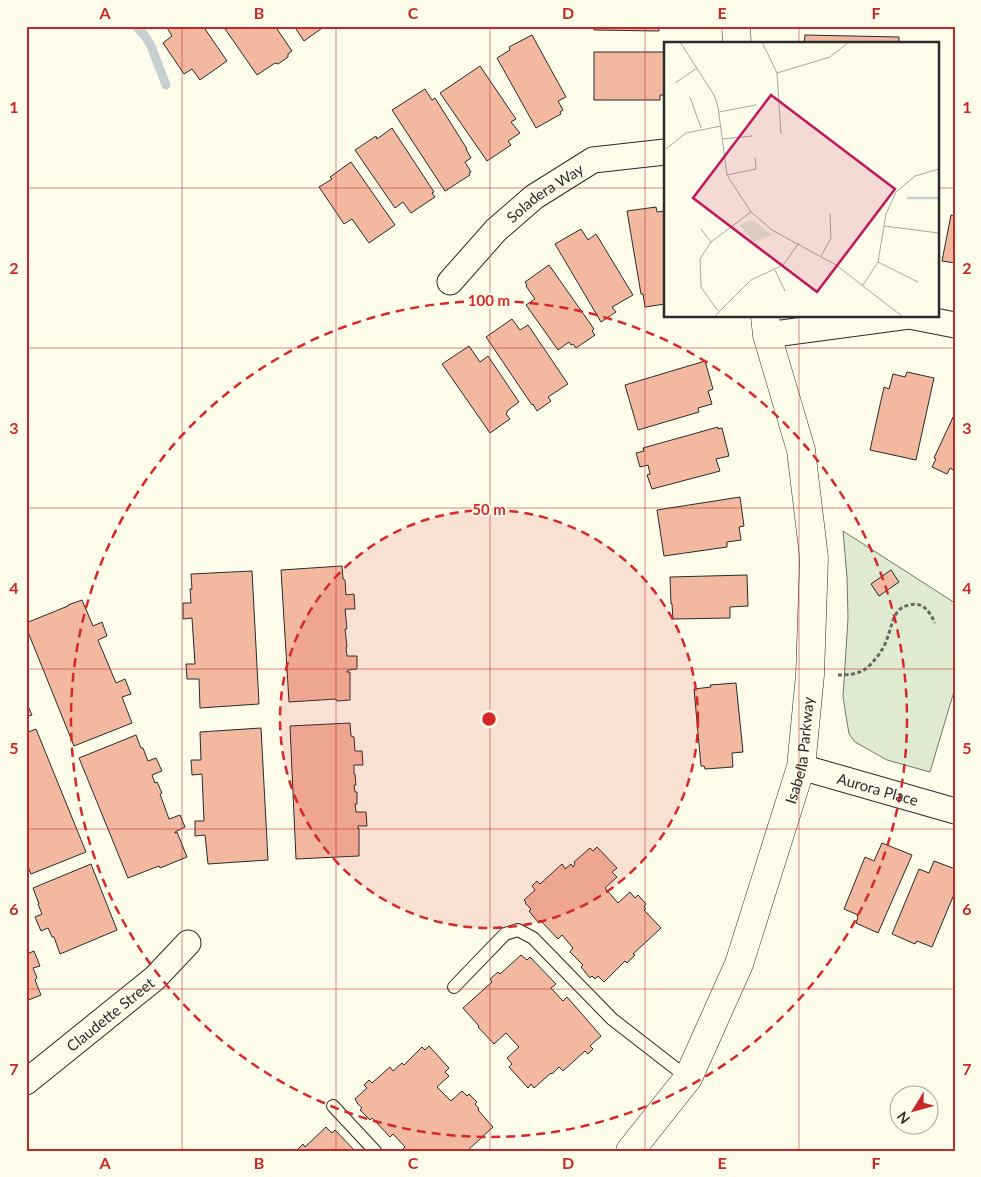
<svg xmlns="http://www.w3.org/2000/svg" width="981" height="1177" font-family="Lato,sans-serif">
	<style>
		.green { fill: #deebd1; stroke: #74746e }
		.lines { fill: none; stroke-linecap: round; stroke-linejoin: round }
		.stream { stroke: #c7d0d0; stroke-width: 9 }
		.building { fill: #f2b8a0; stroke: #2b2b2b }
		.lane-casing { stroke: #2b2b2b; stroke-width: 14 }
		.street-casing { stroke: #2b2b2b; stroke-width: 27 }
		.secondary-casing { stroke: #2b2b2b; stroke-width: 29 }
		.path { stroke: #6a6964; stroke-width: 3; stroke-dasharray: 4 2.5; stroke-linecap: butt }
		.lane { stroke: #fdfbea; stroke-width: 12 }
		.street { stroke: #fdfbea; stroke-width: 25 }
		.secondary { stroke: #fdfbea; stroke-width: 28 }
		.grid { fill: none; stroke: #c62828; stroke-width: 1; stroke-opacity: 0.55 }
		.ring { fill: none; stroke: #d62828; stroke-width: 2.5; stroke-dasharray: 9 6 }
		.labels { text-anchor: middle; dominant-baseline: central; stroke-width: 4; stroke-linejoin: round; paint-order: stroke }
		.street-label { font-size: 15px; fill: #2b2b2b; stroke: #fdfbea }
		.inset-river { fill: none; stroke: #c7d0d0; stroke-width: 2.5 }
		.inset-road { fill: none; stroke: #a9a89e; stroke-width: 1 }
		.view { fill: #c2185b; fill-opacity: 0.15; stroke: #c2185b; stroke-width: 2.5 }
		.inset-edge { fill: none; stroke: #2b2b2b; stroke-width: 2.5 }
		.centre { fill: #d62828; stroke: #fdfbea; stroke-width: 2.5 }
		.ring-label { font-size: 15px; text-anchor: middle; font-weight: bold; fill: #d62828; stroke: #fdfbea; stroke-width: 4; stroke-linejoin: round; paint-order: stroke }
		.neatline { fill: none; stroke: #c62828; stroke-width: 2 }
		.grid-label { font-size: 16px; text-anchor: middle; font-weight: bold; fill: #c62828 }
	</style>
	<rect width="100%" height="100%" fill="#fdfbea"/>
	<polygon class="green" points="843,531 955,603 955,688 930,772 887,760 855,742 849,734 843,697 848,618 847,577"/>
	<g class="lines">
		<polyline class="stream" points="136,26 145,36 151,46 166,85"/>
	</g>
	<g class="building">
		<polygon points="166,26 203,26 227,61 200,80 192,69 184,74 163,43 172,36"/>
		<polygon points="223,26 275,26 292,51 288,54 288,57 278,64 275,63 257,75"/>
		<polygon points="294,26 325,26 304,41"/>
		<polygon points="594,26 659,26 659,31 594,30"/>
		<polygon points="532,35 566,97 558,101 563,110 560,112 561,114 536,128 497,58 510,50 509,47"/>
		<polygon points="805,35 899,37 899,44 804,44"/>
		<polygon points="594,52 665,52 665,95 660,95 660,100 594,100"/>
		<polygon points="480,66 516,119 511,122 520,133 508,141 511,145 487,161 440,93"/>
		<polygon points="425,89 432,100 435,98 467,149 466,149 471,158 465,162 471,172 469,173 470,175 445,191 392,110"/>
		<polygon points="392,128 434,192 432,193 435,197 411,213 403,202 395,208 355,150 376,136 377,139"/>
		<polygon points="351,162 395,225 369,243 352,219 344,224 319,187 332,179 330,177"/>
		<polygon points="656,207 657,212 665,211 665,304 645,307 643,294 641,294 627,211"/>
		<polygon points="951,215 955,216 955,263 942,261"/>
		<polygon points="581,229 588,240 596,234 633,295 612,307 616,312 601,322 555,244"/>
		<polygon points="549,265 594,329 592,331 595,335 576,348 573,344 571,345 569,342 558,350 526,305 535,299 526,286 527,285 525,282"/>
		<polygon points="512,319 520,330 528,325 568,384 548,397 551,401 537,411 533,404 532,405 486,337"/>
		<polygon points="469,346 480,362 488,356 519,402 507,411 507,413 506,414 510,419 490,433 442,364"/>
		<polygon points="705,361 713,389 708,391 712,404 698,408 699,412 638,430 625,385"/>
		<polygon points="907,372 934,378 916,460 870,450 884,387 889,389 893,374 905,377"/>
		<polygon points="955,413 955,471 950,468 947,474 932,467 936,459 934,458"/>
		<polygon points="718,427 718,429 722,428 729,456 716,459 720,471 652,489 647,475 650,474 648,465 640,467 636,453 644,451 643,448"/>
		<polygon points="740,497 744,526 739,527 741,540 727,542 727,547 664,556 657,510"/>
		<polygon points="342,566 343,579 345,580 346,595 354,594 355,609 345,609 347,629 345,629 347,647 346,647 347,656 357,656 357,669 348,670 347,672 350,672 350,700 337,701 336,699 289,702 281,570"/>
		<polygon points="891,570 899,582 879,596 871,584"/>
		<polygon points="252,571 259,704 200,708 199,679 187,679 186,664 195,664 192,618 183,619 183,603 191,603 190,589 192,589 191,574"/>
		<polygon points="747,575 748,606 730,607 730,618 673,619 672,604 671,604 670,577"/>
		<polygon points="82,600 93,626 102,622 107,636 98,640 116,683 125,679 131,694 122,697 132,723 74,746 26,627 26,623 68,606 68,605"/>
		<polygon points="736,683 743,752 732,753 733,767 705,769 704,766 701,766 694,689 711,687 710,685"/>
		<polygon points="26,702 32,715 26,717"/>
		<polygon points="350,723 351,736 354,737 355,751 362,751 363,765 354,765 354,774 355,774 356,785 354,785 355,792 357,792 357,804 355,804 356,812 366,812 367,826 358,826 358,829 359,828 359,856 296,859 290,726"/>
		<polygon points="261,728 268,860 208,864 205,835 195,836 195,821 204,821 202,774 192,775 191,760 201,760 200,732"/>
		<polygon points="36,729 86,852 31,874 26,862 26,733"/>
		<polygon points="136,735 141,748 143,748 148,761 156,758 162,771 152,775 155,783 157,782 162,793 160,794 169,819 180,815 185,827 175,832 175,833 177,832 187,857 160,868 159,866 128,878 79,758"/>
		<polygon points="882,843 912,855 878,933 856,923 858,917 857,917 858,915 844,909 865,857 874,861"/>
		<polygon points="597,847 617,868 612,872 617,877 605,888 618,903 630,892 635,898 638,895 646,904 644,907 646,909 644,910 661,928 633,954 635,955 627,963 625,961 604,982 598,976 595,979 592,976 590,978 581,967 583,965 570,952 573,948 562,935 558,939 540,920 538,922 529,911 531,909 525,903 526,902 524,900 535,890 532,886 537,881 540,884 562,864 565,869 571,864 573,867 575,864 574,862 590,848 593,851"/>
		<polygon points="934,861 955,869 955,892 932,947 917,941 915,944 892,934 919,869 929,873"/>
		<polygon points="91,864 117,930 60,954 54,937 52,937 48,928 41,931 35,917 42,914 38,904 39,904 33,888"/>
		<polygon points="34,951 40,966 33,968 37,978 35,980 41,995 26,1001 26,953 27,954"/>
		<polygon points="521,955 527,960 530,957 556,984 551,988 563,1001 567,997 601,1036 590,1046 593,1049 588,1054 585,1051 563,1071 559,1067 552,1074 551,1073 534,1088 531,1084 528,1088 509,1067 512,1064 507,1058 519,1047 506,1033 494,1044 478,1027 479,1026 463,1008 492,982 490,979 498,972 500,974"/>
		<polygon points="429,1046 449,1068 445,1072 449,1076 437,1087 451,1101 462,1091 467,1096 469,1094 477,1102 475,1104 479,1109 478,1110 493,1127 467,1151 401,1151 405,1147 393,1134 390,1137 372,1118 370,1120 360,1110 362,1108 357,1103 357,1102 355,1099 367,1088 364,1085 369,1080 372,1083 390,1067 393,1071 402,1063 404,1065 422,1047 425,1050"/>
		<polygon points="326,1127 332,1133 335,1130 355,1151 296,1151 303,1144 305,1147"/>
	</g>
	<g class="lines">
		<defs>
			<g id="lane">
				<polyline points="454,987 505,934 518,930 533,938 612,1019 688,1078"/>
				<polyline points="333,1106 375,1151"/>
			</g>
			<g id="street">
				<path id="s1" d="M450 282 496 230 534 197 593 160 665 152"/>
				<polyline points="767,335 909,316 955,325"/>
				<path id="s2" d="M801 767 955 811"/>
				<path id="s3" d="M26 1082 155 978 188 943"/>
			</g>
			<g id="secondary">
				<polyline points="736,26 737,44"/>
				<path id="s4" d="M630 1151 688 1078 739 964 801 767 810 675 814 558 801 450 767 335 765 316"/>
			</g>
		</defs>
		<use href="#lane" class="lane-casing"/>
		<use href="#street" class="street-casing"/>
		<use href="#secondary" class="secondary-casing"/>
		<path class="path" d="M838 675C850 675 862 674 870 665 877 658 884 648 887 639 891 629 892 618 899 610 902 607 905 606 909 605 923 601 930 612 935 623"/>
		<use href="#lane" class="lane"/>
		<use href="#street" class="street"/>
		<use href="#secondary" class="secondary"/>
	</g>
	<path class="grid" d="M182 26V1151M336 26V1151M490 26V1151M645 26V1151M799 26V44M26 188H665M937 188H955M799 316V1151M26 348H955M26 508H955M26 669H955M26 829H955M26 989H955"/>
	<circle cx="489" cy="719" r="209" fill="#d62828" fill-opacity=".12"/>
	<g class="ring">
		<circle cx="489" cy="719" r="209"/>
		<circle cx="489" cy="719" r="418"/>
	</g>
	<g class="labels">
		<g class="street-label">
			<text stroke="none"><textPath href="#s1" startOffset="131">Soladera Way</textPath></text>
			<text stroke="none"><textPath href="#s4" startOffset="441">Isabella Parkway</textPath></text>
			<text stroke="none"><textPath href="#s2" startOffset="80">Aurora Place</textPath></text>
			<text stroke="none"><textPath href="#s3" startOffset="108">Claudette Street</textPath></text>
		</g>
	</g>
	<g transform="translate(664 42)">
		<rect width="275" height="275" fill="#fdfbea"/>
		<path d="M86 178 91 180 108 193 89 200 76 183Z" fill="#deebd1"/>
		<path class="inset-river" d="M243 156H275"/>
		<path class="inset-road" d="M16 0 50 53 54 65 63 133 87 170 108 188 172 223 239 275M98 0 113 31 117 92M113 31 166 15 185 0M11 41 33 26M26 55 37 86M55 70 92 63M58 97 88 94M2 107 22 91 57 84M63 133 92 127 91 116M220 184 275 191M37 187 47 200M157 214 167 196 166 172M214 220 254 240M111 228 121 249M199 243 214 220 222 172 232 150 251 134 275 127M54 269 37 245 36 217 47 200 87 170M50 275 87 238 119 223 135 201"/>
		<path class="view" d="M107 53 231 147 153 250 29 156Z"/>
		<rect width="275" height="275" class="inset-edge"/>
	</g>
	<circle cx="489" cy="719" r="8" class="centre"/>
	<g class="ring-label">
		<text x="489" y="306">100 m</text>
		<text x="489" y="515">50 m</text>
	</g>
	<rect width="981" height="1177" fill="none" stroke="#fdfbea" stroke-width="55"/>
	<g transform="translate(914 1110) rotate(233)"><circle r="24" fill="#fdfbea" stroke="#a9a89e"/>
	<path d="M0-4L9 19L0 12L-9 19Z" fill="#c62828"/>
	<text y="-8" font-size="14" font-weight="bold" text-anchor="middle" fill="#2b2b2b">N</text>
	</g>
	<rect x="28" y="28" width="926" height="1122" class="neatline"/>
	<g class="grid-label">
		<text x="105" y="19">A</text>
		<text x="259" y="19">B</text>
		<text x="413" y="19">C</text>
		<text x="568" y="19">D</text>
		<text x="722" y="19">E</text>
		<text x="876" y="19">F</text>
		<text x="14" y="113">1</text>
		<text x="967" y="113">1</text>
		<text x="14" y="274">2</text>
		<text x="967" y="274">2</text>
		<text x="14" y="434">3</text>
		<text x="967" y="434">3</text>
		<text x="14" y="594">4</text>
		<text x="967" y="594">4</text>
		<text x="14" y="754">5</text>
		<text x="967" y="754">5</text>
		<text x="14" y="915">6</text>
		<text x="967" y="915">6</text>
		<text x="14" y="1075">7</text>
		<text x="967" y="1075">7</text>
		<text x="105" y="1169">A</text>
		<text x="259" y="1169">B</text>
		<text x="413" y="1169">C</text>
		<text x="568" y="1169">D</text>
		<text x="722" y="1169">E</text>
		<text x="876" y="1169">F</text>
	</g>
</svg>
